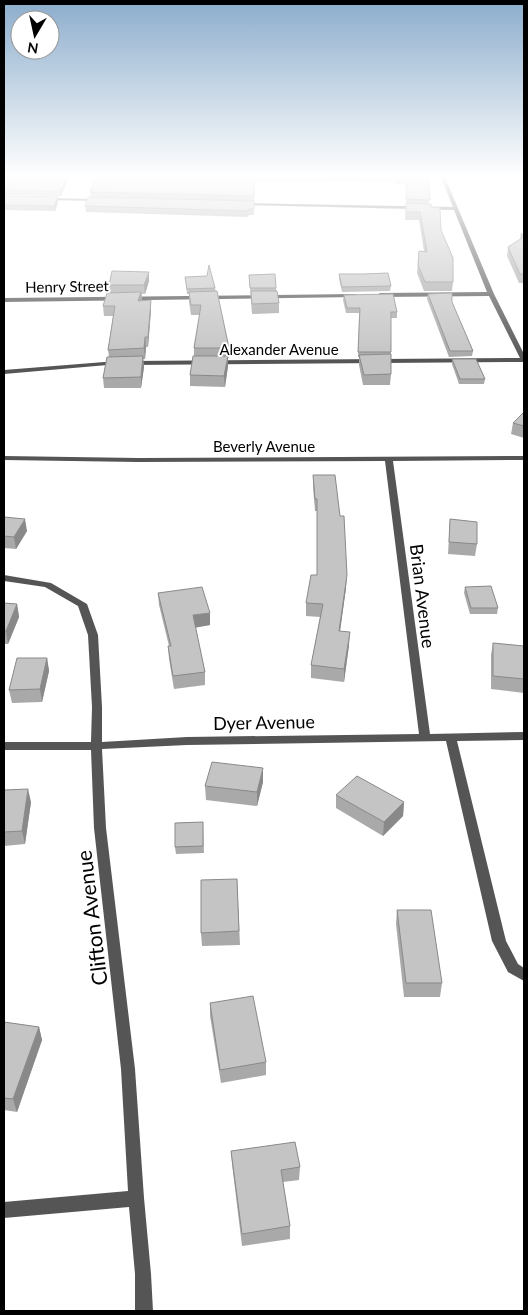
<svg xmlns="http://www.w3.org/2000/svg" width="528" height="1315" font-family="Lato,sans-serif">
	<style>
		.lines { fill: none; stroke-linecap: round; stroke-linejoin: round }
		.street { fill: #555; fill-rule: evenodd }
		.wall { fill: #a9a9a9 }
		.shaded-wall { fill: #898989 }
		.building { fill: #c4c4c4; stroke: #898989 }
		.labels { text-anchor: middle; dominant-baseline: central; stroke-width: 4; stroke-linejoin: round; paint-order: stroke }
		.far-street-label { font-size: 15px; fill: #000; stroke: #fff }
		.street-label { font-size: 18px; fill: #000; stroke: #fff }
		.near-street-label { font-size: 21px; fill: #000; stroke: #fff }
	</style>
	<rect width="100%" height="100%" fill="#fff"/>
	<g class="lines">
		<g class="street">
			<polygon points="440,175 444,175 494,294 524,354 524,362 132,365 129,363 132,361 520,358 489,296 380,297 377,295 380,293 487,292 454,210 242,205 240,204 242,203 453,207"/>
			<polygon points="43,198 100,199 102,200 100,201 45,200"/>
			<polygon points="355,294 357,295 357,297 4,302 4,298"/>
			<polygon points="117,361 119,362 119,364 4,374 4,370"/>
			<polygon points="4,456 138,458 524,456 524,460 393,461 430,734 524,732 524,740 457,741 506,941 518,964 524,968 524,981 508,972 492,941 446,741 187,745 102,749 106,828 135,1069 144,1198 151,1274 153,1311 135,1311 135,1274 129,1207 4,1218 4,1202 128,1191 121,1069 94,828 91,750 4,750 4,742 91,742 92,707 88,635 78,606 45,587 4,581 4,575 51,583 87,604 98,635 102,707 102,742 187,737 419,734 385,461 138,462 4,460"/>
		</g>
	</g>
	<g class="wall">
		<polygon points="4,175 70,175 61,196 4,195"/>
		<polygon points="96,175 428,175 429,204 441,230 453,282 452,291 424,291 417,273 419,251 424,251 419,220 405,220 407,184 395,184 395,182 329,180 329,182 255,181 254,201 91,197 90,192"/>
		<polygon points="4,196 58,202 55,211 4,210"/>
		<polygon points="254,201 254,215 249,215 248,217 86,212 85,206"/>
		<polygon points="521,233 524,237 524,283 519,283 507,256 508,247 520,239"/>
		<polygon points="339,274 391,286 390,291 342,292 339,279"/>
		<polygon points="249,275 276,288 279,303 279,313 252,314"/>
		<polygon points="185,277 215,288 229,348 229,358 228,358 228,366 225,387 190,386 190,375 194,356 194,348 200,315 191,315 189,302 189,294 187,294"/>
		<polygon points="149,281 145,294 142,294 142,300 151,310 148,347 146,347 145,359 143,359 144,367 141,388 104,388 103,378 109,357 108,350 113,316 104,316 103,306 110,293 109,285"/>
		<polygon points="428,294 452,302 473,351 472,356 449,357 427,299"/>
		<polygon points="344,295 397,312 397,318 391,318 391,374 390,385 363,385 359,365 359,357 358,357 359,313 346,313 343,300"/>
		<polygon points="452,359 485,379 484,384 459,384 452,364"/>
		<polygon points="524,412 524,438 511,434 513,423"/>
		<polygon points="313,475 346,588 340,632 349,645 344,682 311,678 311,665 320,617 306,616 306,603 317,575 317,511 315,511 313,487"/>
		<polygon points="4,517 27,531 16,549 4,548"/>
		<polygon points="450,519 477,544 475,556 448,554"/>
		<polygon points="465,587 498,608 497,614 470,614 464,593"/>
		<polygon points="158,593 210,625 195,627 205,672 205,685 174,689 169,659 168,646 169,646 159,605"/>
		<polygon points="4,603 17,604 19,617 8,644 4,644"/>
		<polygon points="493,643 524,646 524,693 491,689 491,655"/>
		<polygon points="47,658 49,671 42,702 12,703 9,690"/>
		<polygon points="263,782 257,806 206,800 205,786"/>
		<polygon points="4,790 31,802 25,844 4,846"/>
		<polygon points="336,795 404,802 403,816 383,836 336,808"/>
		<polygon points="203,822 204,853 176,854 175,847"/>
		<polygon points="237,879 240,945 202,946 201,933"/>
		<polygon points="397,910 442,983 440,997 404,997 396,924"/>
		<polygon points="210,1003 266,1062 266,1075 221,1083 210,1016"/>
		<polygon points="4,1022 39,1027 42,1040 17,1112 4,1110"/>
		<polygon points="231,1151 300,1167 299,1180 283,1182 290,1226 290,1239 242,1246 232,1164"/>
	</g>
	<g class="shaded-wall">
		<polygon points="68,175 70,175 61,196 60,191"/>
		<polygon points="58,197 58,202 55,211 54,206"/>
		<polygon points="149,272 149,281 145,294 144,285"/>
		<polygon points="141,292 142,302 138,301"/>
		<polygon points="151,300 151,310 148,347 148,337"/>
		<polygon points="145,337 146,347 145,359 144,348"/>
		<polygon points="143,356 144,367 141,388 141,377"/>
		<polygon points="228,356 228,366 225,387 224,376"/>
		<polygon points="25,519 27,531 16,549 14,537"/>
		<polygon points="347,575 346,588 338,644 339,631"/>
		<polygon points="17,604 19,617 8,644 6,631"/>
		<polygon points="210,613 210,625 194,628 193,615"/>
		<polygon points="350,632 349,645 344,682 344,669"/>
		<polygon points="47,658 49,671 42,702 40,689"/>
		<polygon points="263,768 263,782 257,806 257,792"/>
		<polygon points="28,789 31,802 25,844 22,831"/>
		<polygon points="404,802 403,816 383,836 384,822"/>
		<polygon points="39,1027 42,1040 17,1112 13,1099"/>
	</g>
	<g class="building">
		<polygon points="4,175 68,175 60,191 4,190"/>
		<polygon points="96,175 428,175 430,200 406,199 407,179 395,179 395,177 329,175 329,178 255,176 254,196 90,192"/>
		<polygon points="4,196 58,197 54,206 4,205"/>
		<polygon points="88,197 254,201 254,209 249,209 248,211 85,206"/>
		<polygon points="406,203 431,204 431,207 440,208 441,230 453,258 453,282 425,282 418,265 419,251 427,252 420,212 406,212"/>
		<polygon points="521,233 524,237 524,274 520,274 508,247 522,238"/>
		<polygon points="209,265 215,288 187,289 185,277 207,276"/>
		<polygon points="112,271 149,272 144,285 109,285"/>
		<polygon points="388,273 391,286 342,287 339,274 363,274"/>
		<polygon points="275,274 276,288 250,288 249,275"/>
		<polygon points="217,291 229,348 194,348 201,305 191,305 189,292"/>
		<polygon points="251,291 277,291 279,303 252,304"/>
		<polygon points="141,292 138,301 151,300 148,337 145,337 144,348 108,350 115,306 103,306 107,293"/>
		<polygon points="452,293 452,302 473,351 450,351 428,294"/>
		<polygon points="393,294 397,312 391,312 391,352 358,352 360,308 347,308 344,295"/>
		<polygon points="391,354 391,374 364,375 359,355"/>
		<polygon points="143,356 141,377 103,378 107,357"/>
		<polygon points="193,356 228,356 224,376 190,375"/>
		<polygon points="452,359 476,359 485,379 460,379"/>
		<polygon points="524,412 524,426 513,423"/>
		<polygon points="313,475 335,475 340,516 344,516 347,575 339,631 350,632 344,669 311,665 323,604 306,603 311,575 317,575 317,499 315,499"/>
		<polygon points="4,517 25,519 14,537 4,536"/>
		<polygon points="450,519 477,522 477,544 449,542"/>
		<polygon points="491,586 498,608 471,608 465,587"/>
		<polygon points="202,587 210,613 193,615 205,672 173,676 168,646 171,646 158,593"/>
		<polygon points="4,603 17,604 6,631 4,631"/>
		<polygon points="493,643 524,646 524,679 493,676"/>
		<polygon points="17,658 47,658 40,689 9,690"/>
		<polygon points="212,762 263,768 257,792 205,786"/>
		<polygon points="357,776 404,802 384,822 336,795"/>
		<polygon points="28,789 22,831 4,832 4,790"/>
		<polygon points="203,822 203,846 175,847 175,823"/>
		<polygon points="237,879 239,931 201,933 201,880"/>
		<polygon points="397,910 431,910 442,983 406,983"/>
		<polygon points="253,996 266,1062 220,1070 210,1003"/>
		<polygon points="4,1022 39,1027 13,1099 4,1098"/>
		<polygon points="295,1142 300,1167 281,1170 290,1226 242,1234 231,1151"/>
	</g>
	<linearGradient id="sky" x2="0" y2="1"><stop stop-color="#8cadcc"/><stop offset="0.49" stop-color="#fff"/><stop offset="1" stop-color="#fff" stop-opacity="0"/></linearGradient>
	<rect width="528" height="359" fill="url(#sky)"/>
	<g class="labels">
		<g class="far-street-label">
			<text transform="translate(67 286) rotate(-1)">Henry Street</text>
			<text x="279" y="349">Alexander Avenue</text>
			<text x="264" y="446">Beverly Avenue</text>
		</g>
		<g class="street-label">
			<text transform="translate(423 596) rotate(83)">Brian Avenue</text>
			<text transform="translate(264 722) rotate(-1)">Dyer Avenue</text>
		</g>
		<g class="near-street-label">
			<text transform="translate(91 918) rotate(-97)">Clifton Avenue</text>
		</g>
	</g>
	<rect width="528" height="1315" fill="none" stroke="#000000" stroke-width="10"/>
	<g transform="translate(35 35) rotate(189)"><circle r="24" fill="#ffffff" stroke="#999999"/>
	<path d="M0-4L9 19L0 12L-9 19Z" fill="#000000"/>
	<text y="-8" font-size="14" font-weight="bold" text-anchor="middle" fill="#000000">N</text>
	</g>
</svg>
